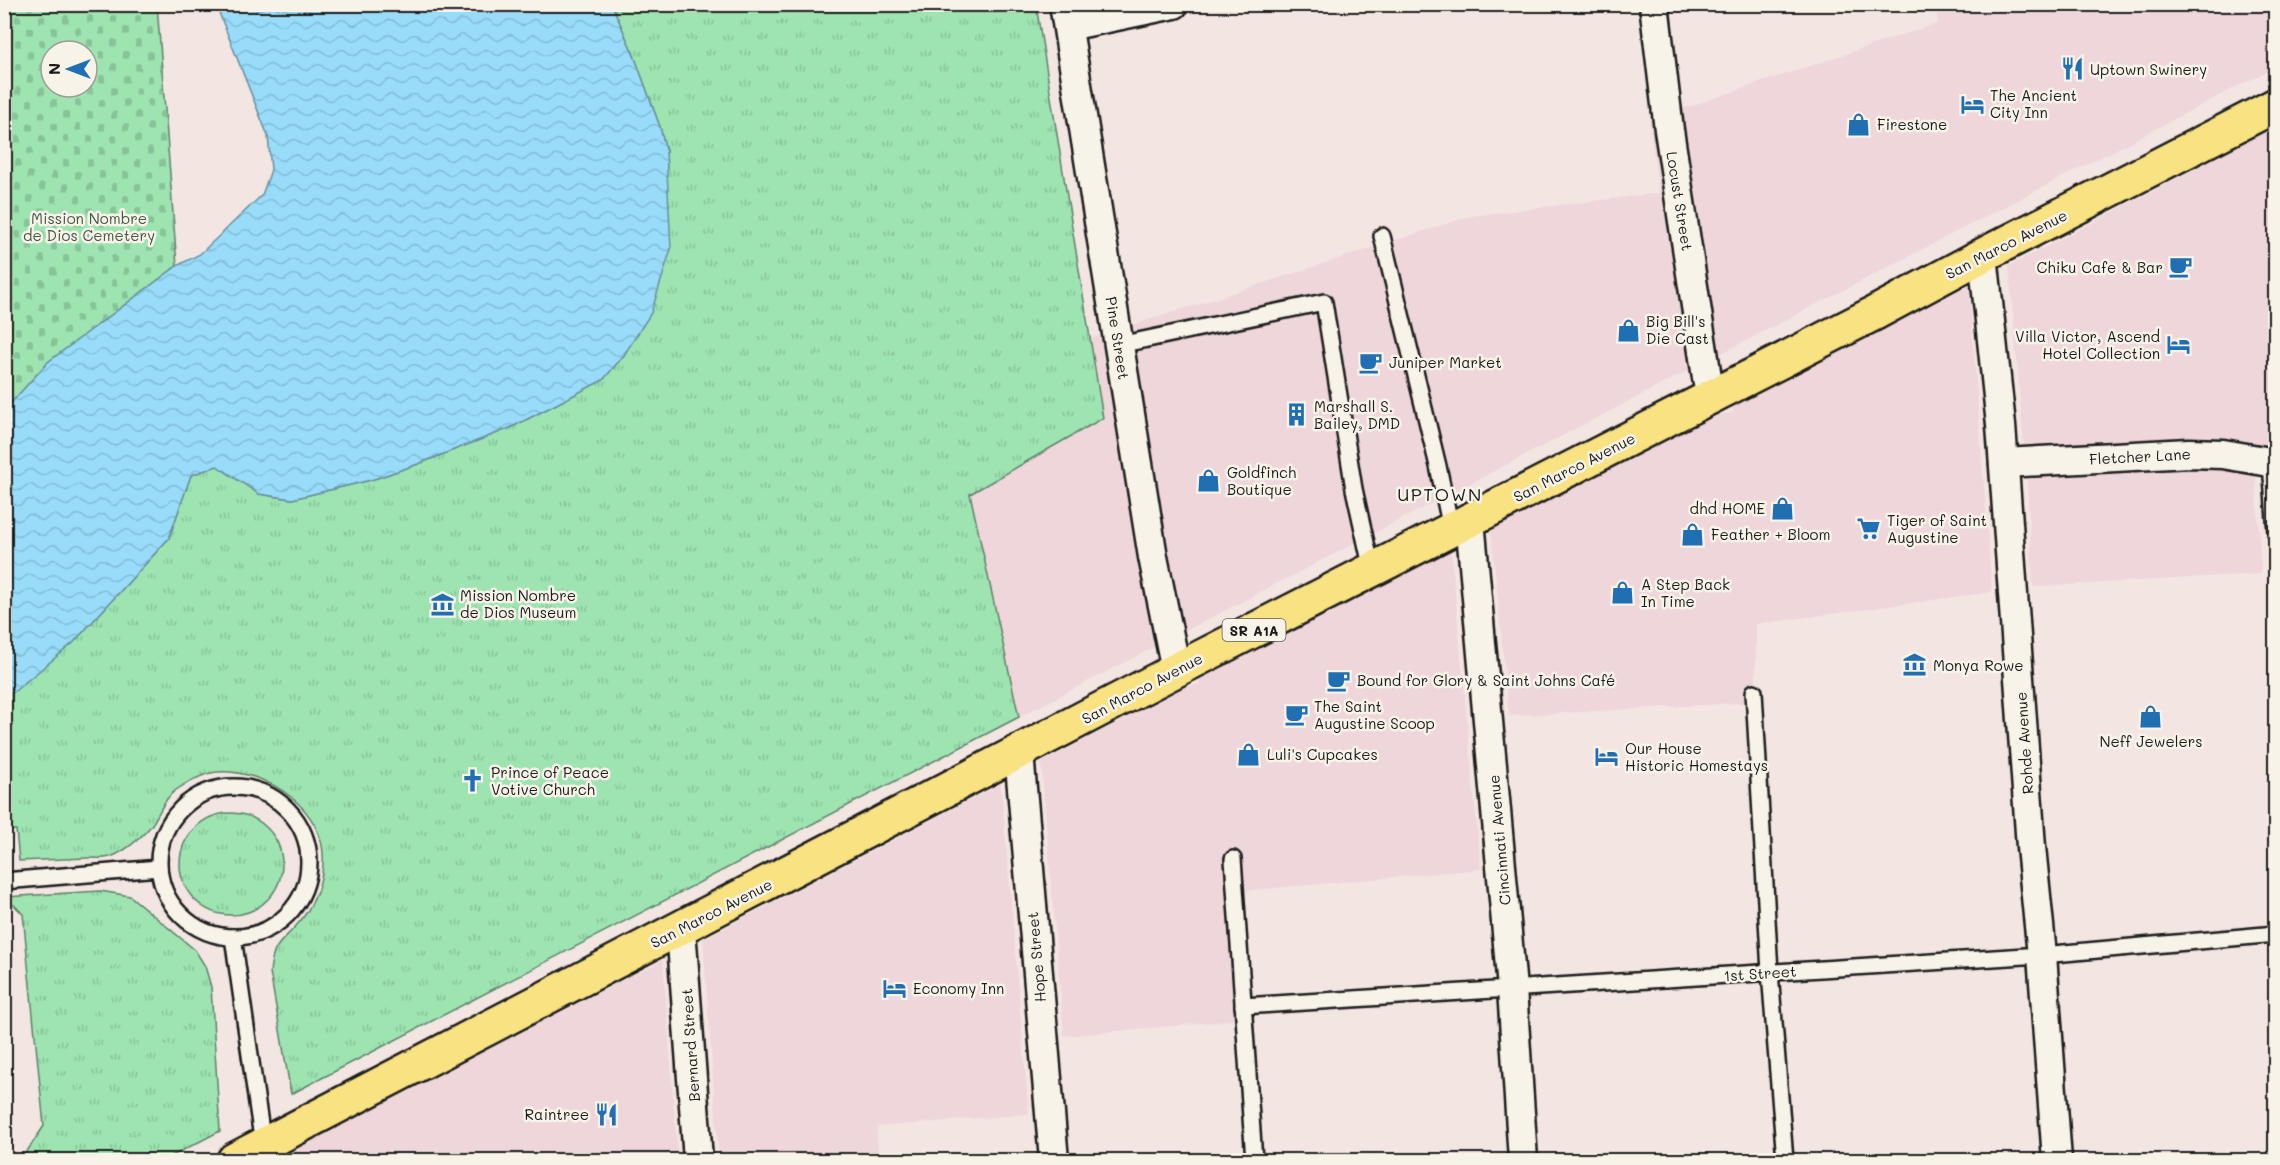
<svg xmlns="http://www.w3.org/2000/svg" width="2280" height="1165" font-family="Mali,sans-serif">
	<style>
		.built { fill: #eed6db }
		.grass { fill: url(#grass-tufts); stroke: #5c8066; stroke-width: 1.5 }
		.cemetery { fill: url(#cemetery-stones); stroke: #5c8066; stroke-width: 1.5; fill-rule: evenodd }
		.water { fill: url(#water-waves); stroke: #668fa1; stroke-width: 1.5 }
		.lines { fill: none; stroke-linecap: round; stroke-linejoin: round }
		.service-casing { stroke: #1c1c1c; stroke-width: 20 }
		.minor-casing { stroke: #1c1c1c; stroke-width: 33 }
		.primary-casing { stroke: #1c1c1c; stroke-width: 38 }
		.service { stroke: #f7f3e8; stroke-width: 15 }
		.minor { stroke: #f7f3e8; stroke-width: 28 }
		.primary { stroke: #f8e281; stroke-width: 33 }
		.labels { text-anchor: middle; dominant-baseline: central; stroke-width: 5; stroke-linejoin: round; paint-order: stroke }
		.shield { fill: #f7f3e8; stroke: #5e5c59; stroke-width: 1.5 }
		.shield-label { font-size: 14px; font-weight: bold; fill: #1c1c1c }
		.poi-label { font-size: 15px; fill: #1c1c1c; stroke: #f7f3e8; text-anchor: start }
		.street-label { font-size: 15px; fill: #1c1c1c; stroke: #f7f3e8 }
		.park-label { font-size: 15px; fill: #435849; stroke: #f7f3e8 }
		.quarter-label { font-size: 18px; letter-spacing: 1.5px; fill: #1c1c1c; stroke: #f7f3e8 }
	</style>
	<defs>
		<pattern id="grass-tufts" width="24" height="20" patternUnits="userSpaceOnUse" patternTransform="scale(1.5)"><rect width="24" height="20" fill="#9de4b1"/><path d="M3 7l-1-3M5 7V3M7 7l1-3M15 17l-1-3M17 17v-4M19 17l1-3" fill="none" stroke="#87c398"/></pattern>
		<pattern id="cemetery-stones" width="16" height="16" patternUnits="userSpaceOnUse" patternTransform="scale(1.5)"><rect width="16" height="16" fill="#9de4b1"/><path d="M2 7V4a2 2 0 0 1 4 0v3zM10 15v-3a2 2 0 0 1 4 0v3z" fill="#87c398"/></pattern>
		<pattern id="water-waves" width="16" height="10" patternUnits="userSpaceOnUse" patternTransform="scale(1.5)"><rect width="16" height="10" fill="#98dcfa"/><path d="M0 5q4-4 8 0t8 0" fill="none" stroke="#82bcd6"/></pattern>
	</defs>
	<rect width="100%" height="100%" fill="#f3e6e2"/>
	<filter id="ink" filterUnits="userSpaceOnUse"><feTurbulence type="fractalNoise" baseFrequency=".0167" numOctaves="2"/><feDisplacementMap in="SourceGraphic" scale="12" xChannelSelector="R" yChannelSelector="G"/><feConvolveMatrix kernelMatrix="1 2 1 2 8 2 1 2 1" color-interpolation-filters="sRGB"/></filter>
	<g filter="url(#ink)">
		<g class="built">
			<polygon points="1936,5 2275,5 2275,67 1019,717 970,494 1103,418 1090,339 1471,216 1659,193 1649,120 1938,23"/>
			<polygon points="2275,127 2276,475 2256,472 2261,574 2033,587 2027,484 2009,266"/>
			<polygon points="1969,286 1992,592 1756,624 1756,702 1509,716 1491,530 1717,415 1733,413 1732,407"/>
			<polygon points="1451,550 1481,869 1233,892 1246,1019 1064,1036 1041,763 1184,687 1200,684 1199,679"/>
			<polygon points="1001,784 1029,1114 877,1127 878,1160 719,1160 703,939"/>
			<polygon points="663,960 678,1160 271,1160"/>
		</g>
		<g class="grass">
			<path d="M612 5H1036L1103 418 970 494 1019 717 291 1094 270 972C273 944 279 945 296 926 311 910 321 888 323 865 328 810 267 769 217 772 204 773 186 783 176 790 163 799 159 816 150 827 141 838 123 853 110 857 103 859 94 858 87 858 65 859 42 860 19 861L16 830 5 831 4 699 73 643 169 538 191 475 217 466 259 494 292 499 371 480 418 464 510 428 603 380 624 355 669 231 666 151 660 127 635 58Z"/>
			<circle cx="231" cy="864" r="51"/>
			<polygon points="100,891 130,896 195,950 205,966 211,987 220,1131 164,1160 21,1160 44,1126 23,914 14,905 10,905 5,909 5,897"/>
		</g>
		<path class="cemetery" d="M5 5H157L177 266 48 362 11 403 5 407ZM51 51H87V87H51Z"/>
		<polygon class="water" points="216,5 612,5 635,58 660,127 666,151 671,249 651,313 624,355 603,380 510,428 418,464 371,480 292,499 259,494 217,466 191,475 169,538 73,643 5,699 5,407 11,403 48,362 177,266 200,254 262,195 271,170 268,136"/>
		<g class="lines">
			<defs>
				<g id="service">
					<polyline points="1382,236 1438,466 1451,529"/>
					<polyline points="1119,345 1324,302 1354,489 1372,570"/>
					<polyline points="2271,463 2276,533"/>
					<polyline points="1754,692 1770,972 1785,1160"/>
					<circle cx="234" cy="862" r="75"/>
					<polyline points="1233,859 1254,1160"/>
					<polyline points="4,881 159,868"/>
					<polyline points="233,937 263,1145"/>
					<polyline points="1243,1006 2042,955 2276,934"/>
				</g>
				<g id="minor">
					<polyline points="1064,4 1153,557 1176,670"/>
					<polyline points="1654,4 1669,130 1710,397"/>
					<polyline points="1068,26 1174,4"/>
					<polyline points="1983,255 2001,425 2031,847 2042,955 2057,1160"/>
					<polyline points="2004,463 2189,453 2223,454 2276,463"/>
					<polyline points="1470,520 1512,989 1523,1160"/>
					<polyline points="1019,753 1054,1160"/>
					<polyline points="681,929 698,1160"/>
				</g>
				<polyline id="primary" points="234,1160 1176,670 1875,313 1983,255 2276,105"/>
			</defs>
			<use href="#service" class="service-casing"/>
			<use href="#minor" class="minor-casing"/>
			<use href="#primary" class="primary-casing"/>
			<use href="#service" class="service"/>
			<use href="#minor" class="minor"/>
			<use href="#primary" class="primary"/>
		</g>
	</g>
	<defs>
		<symbol id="restaurant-bare" viewBox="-9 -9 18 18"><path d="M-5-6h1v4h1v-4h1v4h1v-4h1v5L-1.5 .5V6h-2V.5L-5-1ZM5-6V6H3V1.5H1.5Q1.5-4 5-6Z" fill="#1f6fb2" stroke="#f7f3e8" stroke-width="2.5" paint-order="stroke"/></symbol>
		<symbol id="hotel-bare" viewBox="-9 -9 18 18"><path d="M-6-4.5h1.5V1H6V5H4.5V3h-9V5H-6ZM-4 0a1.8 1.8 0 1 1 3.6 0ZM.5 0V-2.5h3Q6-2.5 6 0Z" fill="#1f6fb2" stroke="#f7f3e8" stroke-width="2.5" paint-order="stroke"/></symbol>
		<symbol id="shop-bare" viewBox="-9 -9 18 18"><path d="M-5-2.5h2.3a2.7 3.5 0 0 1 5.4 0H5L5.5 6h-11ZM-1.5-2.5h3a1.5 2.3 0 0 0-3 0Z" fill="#1f6fb2" stroke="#f7f3e8" stroke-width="2.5" paint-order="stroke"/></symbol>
		<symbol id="cafe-bare" viewBox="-9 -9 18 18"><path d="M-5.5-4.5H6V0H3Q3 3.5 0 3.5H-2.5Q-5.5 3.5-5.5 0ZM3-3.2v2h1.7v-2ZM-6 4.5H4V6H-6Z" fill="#1f6fb2" stroke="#f7f3e8" stroke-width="2.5" paint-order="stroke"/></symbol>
		<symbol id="building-bare" viewBox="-9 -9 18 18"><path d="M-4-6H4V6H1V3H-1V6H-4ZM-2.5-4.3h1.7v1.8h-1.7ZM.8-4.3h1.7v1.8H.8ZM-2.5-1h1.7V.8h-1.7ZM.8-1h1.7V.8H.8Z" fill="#1f6fb2" stroke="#f7f3e8" stroke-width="2.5" paint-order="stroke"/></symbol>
		<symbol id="supermarket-bare" viewBox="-9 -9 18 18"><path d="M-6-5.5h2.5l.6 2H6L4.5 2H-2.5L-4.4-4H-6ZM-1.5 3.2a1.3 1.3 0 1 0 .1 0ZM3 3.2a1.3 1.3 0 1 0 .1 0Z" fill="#1f6fb2" stroke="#f7f3e8" stroke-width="2.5" paint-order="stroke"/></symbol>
		<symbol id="museum-bare" viewBox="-9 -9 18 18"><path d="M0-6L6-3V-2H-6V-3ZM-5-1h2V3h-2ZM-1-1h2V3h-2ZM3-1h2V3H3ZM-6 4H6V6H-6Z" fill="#1f6fb2" stroke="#f7f3e8" stroke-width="2.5" paint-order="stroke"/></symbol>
		<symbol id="church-bare" viewBox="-9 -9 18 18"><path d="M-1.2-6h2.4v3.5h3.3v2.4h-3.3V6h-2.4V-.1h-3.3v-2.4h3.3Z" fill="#1f6fb2" stroke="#f7f3e8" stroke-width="2.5" paint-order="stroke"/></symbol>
	</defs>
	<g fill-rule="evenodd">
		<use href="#restaurant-bare" x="2056" y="52" width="33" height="33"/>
		<use href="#hotel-bare" x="1956" y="88" width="33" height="33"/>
		<use href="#shop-bare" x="1842" y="108" width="33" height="33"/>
		<use href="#cafe-bare" x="2164" y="250" width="33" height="33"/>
		<use href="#shop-bare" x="1612" y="314" width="33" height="33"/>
		<use href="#hotel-bare" x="2162" y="328" width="33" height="33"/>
		<use href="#cafe-bare" x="1354" y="346" width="33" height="33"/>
		<use href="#building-bare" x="1280" y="398" width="33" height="33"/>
		<use href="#shop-bare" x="1192" y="464" width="33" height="33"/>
		<use href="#shop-bare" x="1766" y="492" width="33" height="33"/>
		<use href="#supermarket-bare" x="1852" y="512" width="33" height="33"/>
		<use href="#shop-bare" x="1676" y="518" width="33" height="33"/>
		<use href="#shop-bare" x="1606" y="576" width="33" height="33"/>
		<use href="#museum-bare" x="426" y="588" width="33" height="33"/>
		<use href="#museum-bare" x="1898" y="648" width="33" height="33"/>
		<use href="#cafe-bare" x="1322" y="664" width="33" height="33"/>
		<use href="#cafe-bare" x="1280" y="698" width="33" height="33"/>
		<use href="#shop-bare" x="2134" y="700" width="33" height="33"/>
		<use href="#shop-bare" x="1232" y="738" width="33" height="33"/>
		<use href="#hotel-bare" x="1590" y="740" width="33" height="33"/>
		<use href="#church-bare" x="456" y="764" width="33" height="33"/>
		<use href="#hotel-bare" x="878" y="972" width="33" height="33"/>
		<use href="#restaurant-bare" x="590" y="1098" width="33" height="33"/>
	</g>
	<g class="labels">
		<rect class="shield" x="1222.5" y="619" width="63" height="22" rx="4.5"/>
		<g class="shield-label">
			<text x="1254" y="630">SR A1A</text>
		</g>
		<g class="poi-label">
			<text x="2090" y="69">Uptown Swinery</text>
			<text x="1990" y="95">The Ancient<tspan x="1990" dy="17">City Inn</tspan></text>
			<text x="1877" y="124">Firestone</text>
			<text x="2163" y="267" text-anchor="end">Chiku Cafe &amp; Bar</text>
			<text x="1646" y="321">Big Bill's<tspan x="1646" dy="17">Die Cast</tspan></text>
			<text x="2160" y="336" text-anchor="end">Villa Victor, Ascend<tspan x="2160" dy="17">Hotel Collection</tspan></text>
			<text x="1389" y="362">Juniper Market</text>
			<text x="1314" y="406">Marshall S.<tspan x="1314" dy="17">Bailey, DMD</tspan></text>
			<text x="1227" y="472">Goldfinch<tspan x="1227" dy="17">Boutique</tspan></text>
			<text x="1765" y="508" text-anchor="end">dhd HOME</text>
			<text x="1887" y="520">Tiger of Saint<tspan x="1887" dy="17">Augustine</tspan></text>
			<text x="1711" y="534">Feather + Bloom</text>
			<text x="1641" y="584">A Step Back<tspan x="1641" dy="17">In Time</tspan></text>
			<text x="460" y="595">Mission Nombre<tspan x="460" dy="17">de Dios Museum</tspan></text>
			<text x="1933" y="665">Monya Rowe</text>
			<text x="1357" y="680">Bound for Glory &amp; Saint Johns Café</text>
			<text x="1314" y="706">The Saint<tspan x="1314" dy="17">Augustine Scoop</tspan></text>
			<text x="2151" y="741" text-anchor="middle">Neff Jewelers</text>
			<text x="1625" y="748">Our House<tspan x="1625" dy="17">Historic Homestays</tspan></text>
			<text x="1267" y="754">Luli's Cupcakes</text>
			<text x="491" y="772">Prince of Peace<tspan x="491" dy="17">Votive Church</tspan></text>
			<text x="913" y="988">Economy Inn</text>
			<text x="589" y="1114" text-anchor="end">Raintree</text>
		</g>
		<g class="street-label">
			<text transform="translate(1680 201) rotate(81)">Locust Street</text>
			<text transform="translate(2006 244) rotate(-27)">San Marco Avenue</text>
			<text transform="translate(1118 338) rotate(81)">Pine Street</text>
			<text transform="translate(2140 456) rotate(-3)">Fletcher Lane</text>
			<text transform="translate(1574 467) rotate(-27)">San Marco Avenue</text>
			<text transform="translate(1142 688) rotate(-28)">San Marco Avenue</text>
			<text transform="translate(2024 743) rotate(-94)">Rohde Avenue</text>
			<text transform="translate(1499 840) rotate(-95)">Cincinnati Avenue</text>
			<text transform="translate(711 913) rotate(-27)">San Marco Avenue</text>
			<text transform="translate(1036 957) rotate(-95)">Hope Street</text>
			<text transform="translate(1760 973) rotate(-4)">1st Street</text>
			<text transform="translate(690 1045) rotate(-94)">Bernard Street</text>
		</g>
		<g class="park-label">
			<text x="89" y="218">Mission Nombre<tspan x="89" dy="17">de Dios Cemetery</tspan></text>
		</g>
		<g class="quarter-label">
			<text x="1440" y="494">UPTOWN</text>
		</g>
	</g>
	<rect width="2280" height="1165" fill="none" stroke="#f7f3e8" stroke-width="24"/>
	<rect x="12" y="12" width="2256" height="1141" fill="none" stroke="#1c1c1c" stroke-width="2" filter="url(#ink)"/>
	<g transform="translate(69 69) rotate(270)"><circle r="28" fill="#f7f3e8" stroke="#9f9d96" stroke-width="1.5"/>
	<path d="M0-4.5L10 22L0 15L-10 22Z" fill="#1f6fb2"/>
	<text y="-9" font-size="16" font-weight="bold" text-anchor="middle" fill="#1c1c1c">N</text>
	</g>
</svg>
